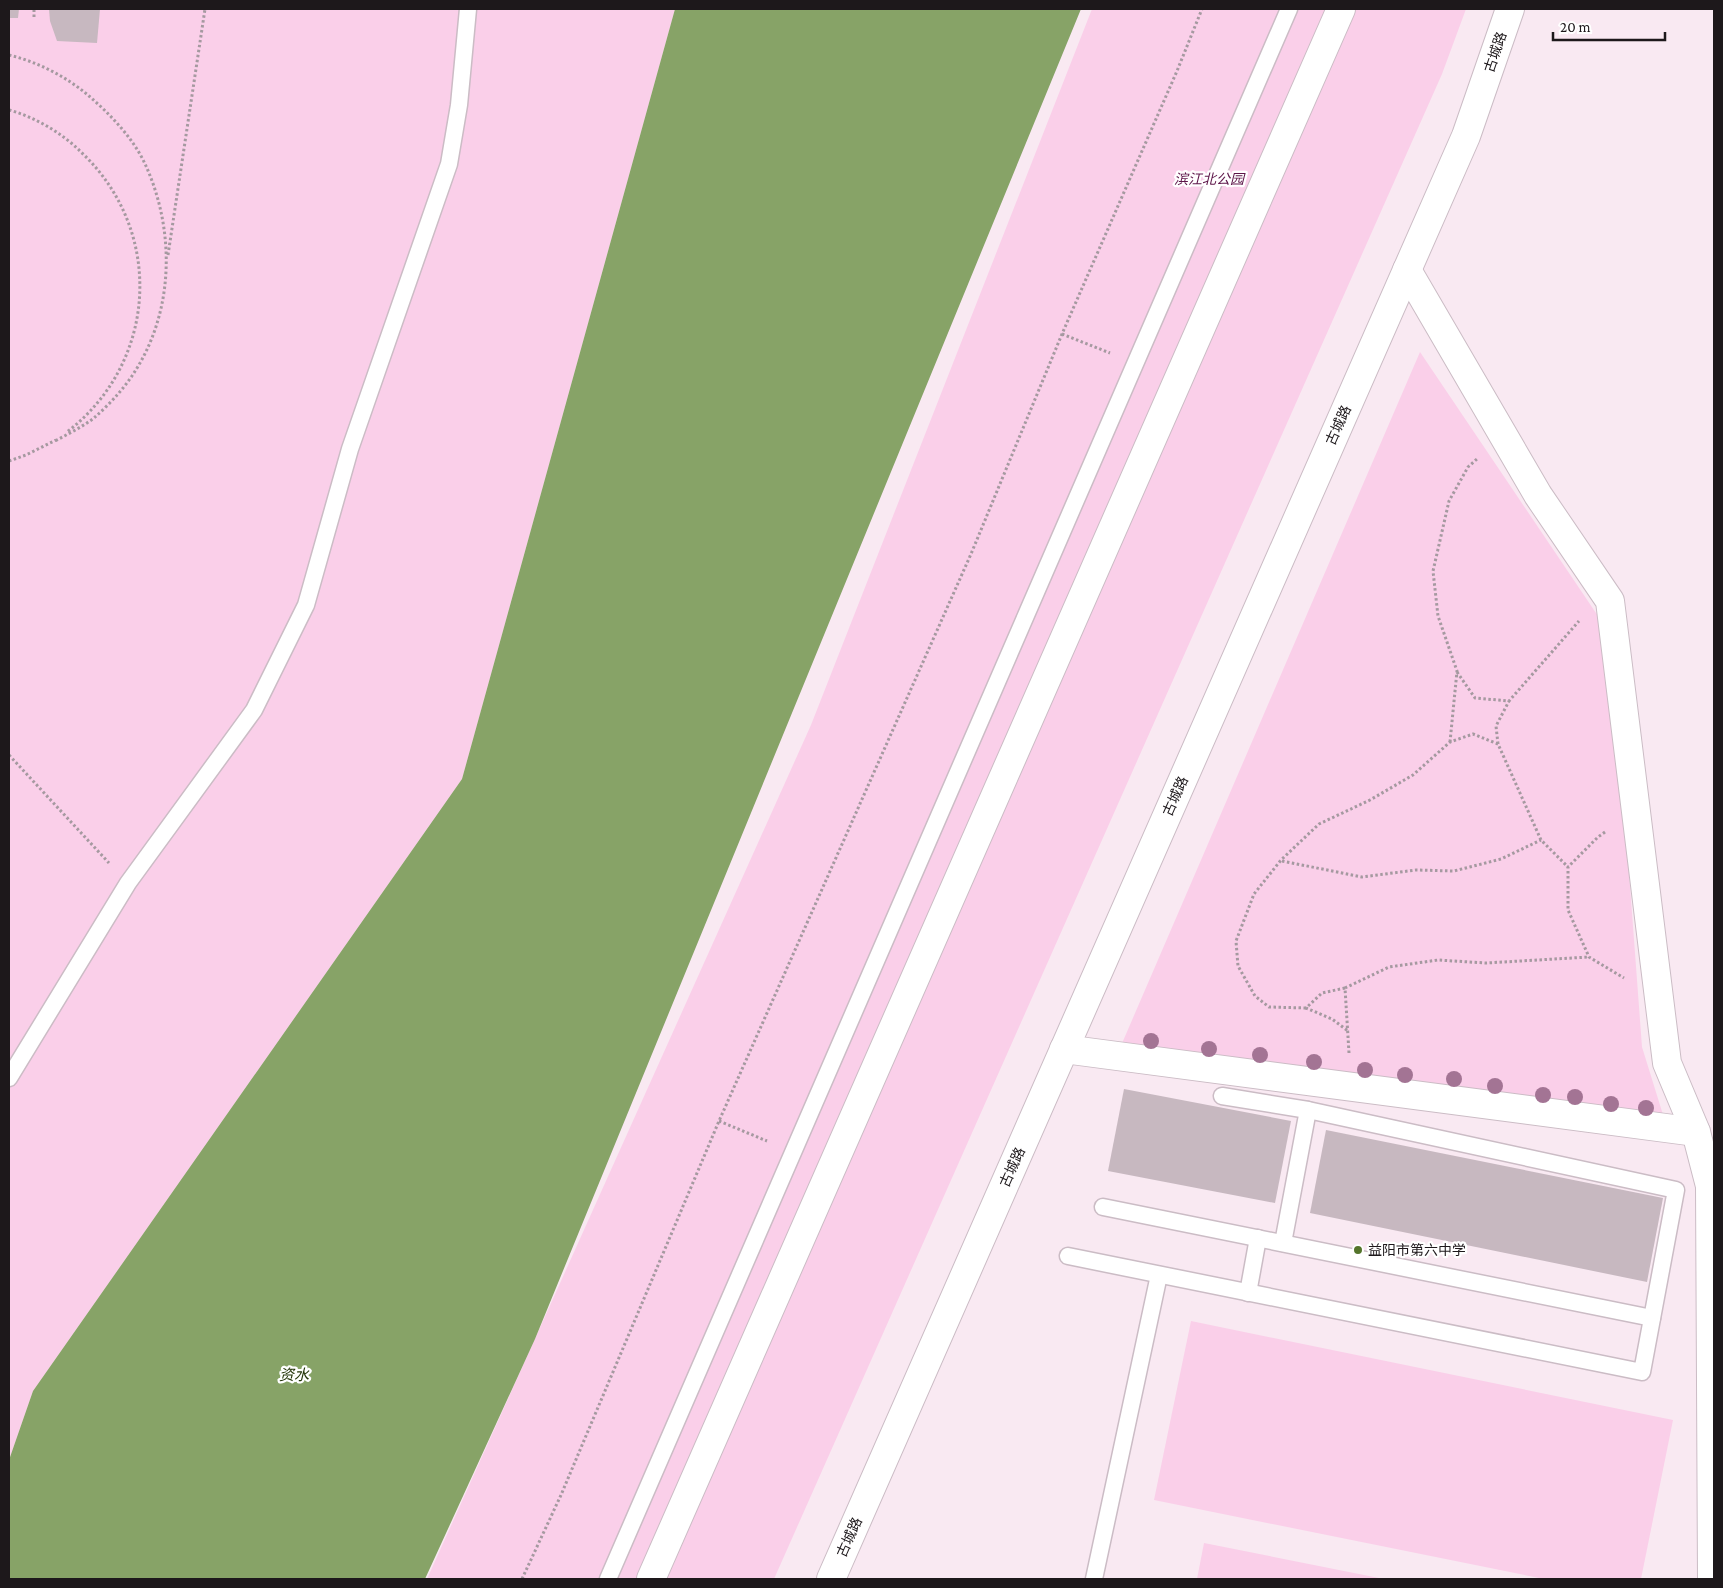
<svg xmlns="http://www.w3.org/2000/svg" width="1723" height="1588" font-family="'Crimson Pro','Noto Sans SC',serif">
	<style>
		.green { fill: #facfe9 }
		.water { fill: #87a367 }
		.building { fill: #c7b8c0 }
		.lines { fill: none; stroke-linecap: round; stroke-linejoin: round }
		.lane-casing { stroke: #cbbcc5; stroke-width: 19 }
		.street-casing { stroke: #cbbcc5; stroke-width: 30 }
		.secondary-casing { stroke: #cbbcc5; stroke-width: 30 }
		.path { stroke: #a599a0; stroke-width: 3; stroke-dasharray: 2.5 2.5; stroke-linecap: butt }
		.lane { stroke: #fff; stroke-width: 16 }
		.street { stroke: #fff; stroke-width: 28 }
		.secondary { stroke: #fff; stroke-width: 28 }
		.tree { fill: #a37494 }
		.poi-dot { fill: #54742b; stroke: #fff; stroke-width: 2 }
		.labels { text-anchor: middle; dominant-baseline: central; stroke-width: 4.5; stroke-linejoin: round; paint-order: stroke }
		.street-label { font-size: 14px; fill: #1d181b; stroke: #fff }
		.park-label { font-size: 14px; font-style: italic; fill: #5c1448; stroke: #fff }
		.poi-label { font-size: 14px; fill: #1d181b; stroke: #fff; text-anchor: start }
		.water-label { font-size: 15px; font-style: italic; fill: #213406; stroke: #fff }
	</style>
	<rect width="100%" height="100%" fill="#f9e9f2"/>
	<g class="green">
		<polygon points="9,9 675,9 462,779 33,1391 9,1460"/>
		<polygon points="1092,9 1466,9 1442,74 774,1579 427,1579 811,725"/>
		<polygon points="1420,352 1598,616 1620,752 1642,1047 1664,1118 1120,1048"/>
		<polygon points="1191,1321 1673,1420 1641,1579 1544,1579 1154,1500"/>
		<polygon points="1204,1543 1384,1579 1197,1579"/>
	</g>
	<polygon class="water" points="675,9 1081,9 535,1339 425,1579 9,1579 9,1460 33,1391 462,779"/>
	<g class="building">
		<polygon points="9,9 19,9 18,18 9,18"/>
		<polygon points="49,9 100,9 97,43 57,41 50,21"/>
		<polygon points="1124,1089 1291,1121 1275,1203 1108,1171"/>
		<polygon points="1326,1130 1663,1198 1647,1282 1310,1213"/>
	</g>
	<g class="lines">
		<defs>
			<g id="lane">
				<polyline points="9,1078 128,883 254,710 306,605 350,449 449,164 459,105 468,9"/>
				<polyline points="1103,1207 1652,1318"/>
				<polyline points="1283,1243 1308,1110"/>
				<polyline points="1068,1256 1642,1372 1676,1190 1308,1110 1222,1096"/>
				<polyline points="1248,1293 1258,1238"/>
				<polyline points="608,1579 1289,9"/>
				<polyline points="1094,1579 1159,1275"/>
			</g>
			<g id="street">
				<polyline points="1407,270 1538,495 1610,601 1667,1063 1696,1132 1710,1186 1712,1579"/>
				<polyline points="1064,1049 1696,1132"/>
				<polyline points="651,1579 1341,9"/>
			</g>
			<g id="secondary">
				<polyline points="1712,1413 1714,1413"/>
				<polyline points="831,1579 1466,136 1510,9"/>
			</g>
		</defs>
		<use href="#lane" class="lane-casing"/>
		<use href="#street" class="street-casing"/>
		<use href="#secondary" class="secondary-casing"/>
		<g class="path">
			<polyline points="34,17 34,9"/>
			<path d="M9 55C38 62 67 77 89 96 111 115 134 139 146 166 179 240 173 331 118 394 111 402 102 411 94 418 82 427 68 434 55 441"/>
			<path d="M9 110C35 117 62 133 81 152 165 231 158 362 67 432"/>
			<polyline points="168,255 205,9"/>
			<polyline points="1062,334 1110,353"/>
			<polyline points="9,461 26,455 56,440"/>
			<polyline points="1457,672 1475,698 1509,701 1579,621"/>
			<polyline points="1450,742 1457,671 1438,616 1433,571 1449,501 1468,467 1478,458"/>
			<polyline points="1498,744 1496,726 1509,701"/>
			<polyline points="9,755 109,863"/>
			<polyline points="1605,832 1598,837 1568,867 1568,910 1589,957 1624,978"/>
			<polyline points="1282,861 1362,877 1416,870 1454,871 1501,859 1541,840"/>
			<polyline points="1345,988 1322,993 1306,1008 1332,1019 1348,1031"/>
			<polyline points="1306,1008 1269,1007 1255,996 1238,966 1236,941 1254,894 1281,860 1319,824 1370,800 1413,775 1450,742 1473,734 1498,744 1541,840 1568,867"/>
			<polyline points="1349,1053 1345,988 1389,967 1438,960 1486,963 1589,957"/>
			<polyline points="719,1121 767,1141"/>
			<polyline points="522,1579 561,1495 719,1121 971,554 1062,334 1177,71 1202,9"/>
		</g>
		<use href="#lane" class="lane"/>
		<use href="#street" class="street"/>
		<use href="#secondary" class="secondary"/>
	</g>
	<g class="tree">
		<circle cx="1151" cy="1041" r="8"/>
		<circle cx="1209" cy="1049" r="8"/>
		<circle cx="1260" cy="1055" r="8"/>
		<circle cx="1314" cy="1062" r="8"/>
		<circle cx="1365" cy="1070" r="8"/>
		<circle cx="1405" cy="1075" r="8"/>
		<circle cx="1454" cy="1079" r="8"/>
		<circle cx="1495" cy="1086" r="8"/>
		<circle cx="1543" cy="1095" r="8"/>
		<circle cx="1575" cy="1097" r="8"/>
		<circle cx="1611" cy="1104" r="8"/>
		<circle cx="1646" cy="1108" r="8"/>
	</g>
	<circle class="poi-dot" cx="1358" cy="1250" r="5"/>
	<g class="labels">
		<g class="street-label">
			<text transform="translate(1495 52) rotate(-71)">古城路</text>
			<text transform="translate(1338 425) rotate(-66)">古城路</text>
			<text transform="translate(1175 796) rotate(-66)">古城路</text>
			<text transform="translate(1012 1167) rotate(-66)">古城路</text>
			<text transform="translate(849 1537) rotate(-66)">古城路</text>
		</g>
		<g class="park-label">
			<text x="1209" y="179">滨江北公园</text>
		</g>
		<g class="poi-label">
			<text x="1368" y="1250">益阳市第六中学</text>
		</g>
		<g class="water-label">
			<text x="294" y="1375">资水</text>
		</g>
	</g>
	<rect width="1723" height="1588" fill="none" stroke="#1d181b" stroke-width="20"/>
	<path d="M1553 32v8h112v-8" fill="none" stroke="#1d181b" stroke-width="2.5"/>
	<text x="1560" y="32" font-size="15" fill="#1d181b" stroke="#ffffff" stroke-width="4" paint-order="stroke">20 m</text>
</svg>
